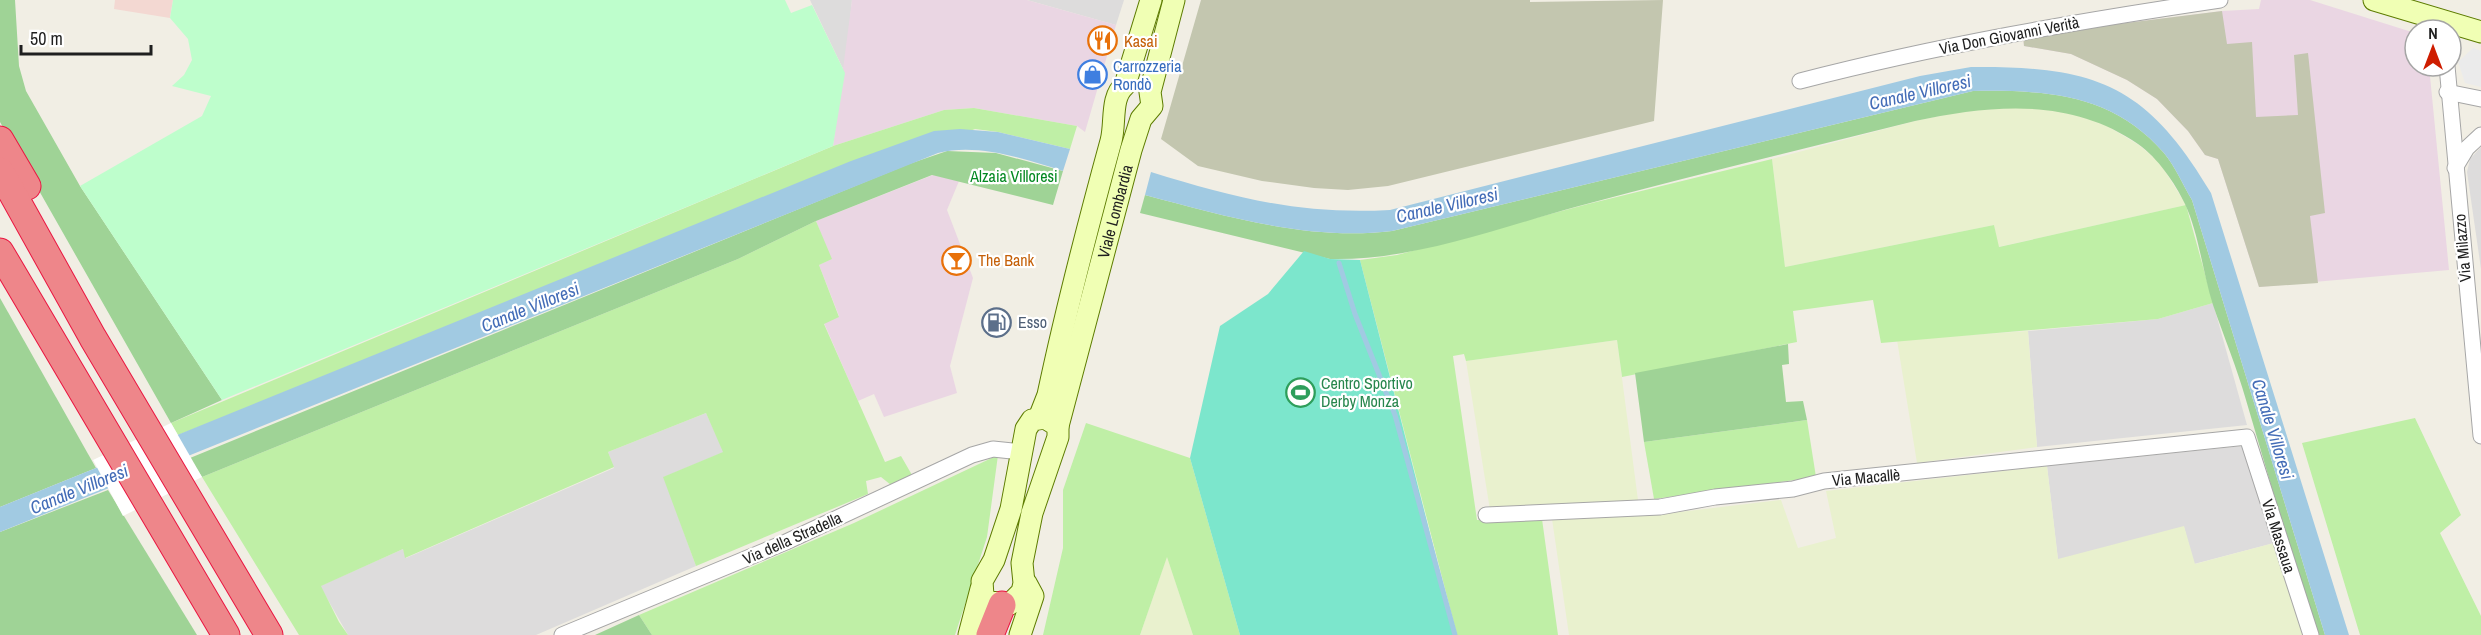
<svg xmlns="http://www.w3.org/2000/svg" width="2481" height="635" font-family="'Archivo Narrow',sans-serif">
	<style>
		.residential { fill: #dddcdc }
		.commercial { fill: #f3d8d2 }
		.industrial { fill: #ead6e3 }
		.construction { fill: #c3c6af }
		.farmland { fill: #e9f1ce }
		.grass { fill: #bfefa6 }
		.forest { fill: #9fd396 }
		.park { fill: #befecc }
		.pitch { fill: #7ce6cc }
		.parking { fill: #ebebeb }
		.water { fill: #a1cae2 }
		.pier { fill: #fff }
		.lines { fill: none; stroke-linecap: round; stroke-linejoin: round }
		.stream { stroke: #a1cae2; stroke-width: 5 }
		.street-casing { stroke: #a6a6a6; stroke-width: 17 }
		.secondary-casing { stroke: #5d7c00; stroke-width: 23 }
		.highway-casing { stroke: #ea1641; stroke-width: 29 }
		.street { stroke: #fff; stroke-width: 15 }
		.secondary { stroke: #f0ffb4; stroke-width: 21 }
		.highway { stroke: #ee868a; stroke-width: 27 }
		.labels { text-anchor: middle; dominant-baseline: central; stroke-width: 4.5; stroke-linejoin: round; paint-order: stroke }
		.street-label { font-size: 16px; fill: #1f1f1f; stroke: #fff }
		.food-label { font-size: 16px; fill: #c56008; stroke: #fff; text-anchor: start }
		.shop-label { font-size: 16px; fill: #366cbe; stroke: #fff; text-anchor: start }
		.park-label { font-size: 16px; fill: #028820; stroke: #fff }
		.service-label { font-size: 16px; fill: #4e5e75; stroke: #fff; text-anchor: start }
		.leisure-label { font-size: 16px; fill: #27864d; stroke: #fff; text-anchor: start }
		.water-label { font-size: 18px; font-style: italic; fill: #436cb7; stroke: #fff }
	</style>
	<rect width="100%" height="100%" fill="#f1eee4"/>
	<g class="residential">
		<polygon points="810,0 852,0 845,73"/>
		<polygon points="1027,0 1124,0 1116,25"/>
		<polygon points="2481,147 2481,269 2467,172 2470,159"/>
		<polygon points="2213,303 2247,425 2037,447 2028,331 2158,319"/>
		<polygon points="706,413 724,452 664,477 696,566 536,635 348,635 320,586 403,549 406,558 614,468 608,452"/>
		<polygon points="2243,446 2274,543 2194,564 2184,527 2058,560 2047,466"/>
	</g>
	<polygon class="commercial" points="115,0 173,0 170,18 114,9"/>
	<g class="industrial">
		<polygon points="852,0 1027,0 1116,25 1085,132 1077,126 974,108 944,110 833,146"/>
		<polygon points="2261,0 2310,0 2415,33 2415,66 2429,66 2449,270 2259,287 2218,159 2205,155 2188,131 2157,99 2127,80 2071,54 2024,46 2023,36 2222,11 2259,9"/>
		<polygon points="933,175 959,181 947,210 973,278 950,366 957,393 884,417 874,394 858,401 824,323 839,316 819,265 831,259 816,221"/>
	</g>
	<g class="construction">
		<polygon points="1201,0 1530,0 1530,2 1663,0 1654,121 1388,186 1348,190 1314,188 1262,181 1198,166 1161,139"/>
		<polygon points="2222,11 2227,44 2252,42 2256,117 2298,115 2294,55 2308,53 2325,213 2310,216 2318,283 2259,287 2218,159 2205,155 2188,131 2157,99 2127,80 2071,54 2024,46 2023,36"/>
	</g>
	<g class="farmland">
		<polygon points="2022,107 2063,111 2102,123 2139,145 2160,163 2186,205 1998,247 1994,225 1785,267 1772,159 1915,121 1964,111"/>
		<polygon points="2028,331 2037,447 1917,463 1897,340"/>
		<polygon points="1617,340 1638,500 1490,510 1466,361"/>
		<polygon points="2047,466 2058,559 2184,526 2195,564 2274,543 2304,635 1569,635 1552,519 1654,515 1781,500 1798,548 1836,538 1826,491"/>
		<polygon points="1167,556 1193,635 1140,635"/>
	</g>
	<g class="grass">
		<polygon points="974,108 1077,126 1070,149 998,132 975,129 178,435 171,423 833,146 944,110"/>
		<polygon points="1772,159 1785,267 1994,225 1999,247 2186,205 2213,303 2158,319 1881,343 1873,300 1793,311 1797,342 1622,377 1617,340 1466,361 1464,354 1453,356 1477,520 1542,519 1558,635 1457,635 1360,260 1397,255 1588,204"/>
		<polygon points="816,221 832,259 819,265 839,317 824,324 885,462 901,456 912,475 891,485 881,477 866,481 868,494 696,566 663,477 723,452 706,413 608,452 614,467 405,558 403,549 321,586 339,622 348,635 299,635 202,477 738,259"/>
		<polygon points="2415,418 2461,515 2440,533 2481,616 2481,635 2360,635 2302,443"/>
		<polygon points="1807,420 1816,477 1654,499 1644,442"/>
		<polygon points="1086,423 1190,458 1240,635 1193,635 1167,557 1140,635 1043,635 1063,548 1063,490"/>
		<polygon points="998,455 987,537 955,635 652,635 639,615 854,523"/>
	</g>
	<g class="forest">
		<polygon points="0,0 15,0 19,66 26,91 80,186 222,400 171,423 0,122"/>
		<path d="M1973 91C2046 90 2112 93 2164 153 2175 166 2183 185 2192 200L2325 635H2316C2292 557 2269 478 2246 400 2237 368 2224 337 2213 305 2203 274 2199 234 2185 204 2175 183 2158 158 2138 144 2070 97 1992 105 1915 121 1803 149 1690 176 1579 206 1498 228 1414 261 1330 259L1140 213 1145 195C1225 216 1308 241 1392 231Z"/>
		<polygon points="947,151 996,153 1063,171 1053,205 932,175 816,221 738,259 202,477 190,458 909,164"/>
		<polygon points="0,298 96,468 0,507"/>
		<polygon points="1788,344 1789,364 1782,365 1786,402 1803,401 1807,420 1644,442 1635,373"/>
		<polygon points="108,490 197,635 0,635 0,532"/>
		<polygon points="639,615 652,635 595,635"/>
	</g>
	<polygon class="park" points="173,0 785,0 791,13 812,5 845,73 833,146 222,400 80,186 202,116 211,96 172,86 184,75 192,60 188,39 170,18"/>
	<polygon class="pitch" points="1304,251 1330,259 1360,260 1456,635 1240,635 1190,458 1220,326 1268,294"/>
	<polygon class="parking" points="2473,48 2481,51 2481,87 2465,83 2458,62"/>
	<g class="water">
		<path d="M1971 67C2094 66 2146 83 2211 193L2349 635H2325L2192 200C2183 185 2175 166 2164 153 2112 93 2046 90 1973 91L1392 231C1308 241 1225 216 1145 195L1151 172C1235 198 1301 215 1390 210L1920 76Z"/>
		<path d="M960 129 998 132 1070 149 1063 171C1024 159 979 143 938 153L0 532V507L851 161 934 131Z"/>
	</g>
	<polygon class="pier" points="171,423 202,477 123,516 93,460"/>
	<g class="lines">
		<polyline class="stream" points="1339,263 1355,314 1395,415 1455,635"/>
		<defs>
			<g id="street">
				<polyline points="2447,66 2481,436"/>
				<path d="M1800 81C1939 45 2079 21 2220 0"/>
				<polyline points="2447,92 2481,99"/>
				<polyline points="2455,168 2467,148 2481,135"/>
				<polyline points="1486,515 1660,507 1715,497 1793,489 1824,481 2247,437 2311,635"/>
				<polyline points="562,635 786,542 972,455 993,449 1022,452"/>
			</g>
			<g id="secondary">
				<polyline points="2374,0 2481,32"/>
				<path d="M1039 418 1048 395C1066 310 1088 225 1111 141 1116 123 1110 97 1125 85L1151 0"/>
				<polygon points="1045,418 1058,426 1058,437 1032,513 1022,563 1024,583 1022,592 1010,604 989,602 983,596 982,581 994,560 1011,509 1026,429 1032,420"/>
				<path id="s1" d="M1058 426 1131 150 1141 119 1152 106 1150 92 1174 0"/>
				<polyline points="969,635 981,589"/>
				<polyline points="1020,635 1033,596 1026,583"/>
			</g>
			<g id="highway">
				<polyline points="0,140 27,186"/>
				<polyline points="0,171 93,338 269,635"/>
				<polyline points="0,252 226,635"/>
				<polyline points="990,635 1002,605"/>
			</g>
		</defs>
		<use href="#street" class="street-casing"/>
		<use href="#secondary" class="secondary-casing"/>
		<use href="#highway" class="highway-casing"/>
		<use href="#street" class="street"/>
		<use href="#secondary" class="secondary"/>
		<use href="#highway" class="highway"/>
	</g>
	<defs>
		<symbol id="restaurant-ring" viewBox="-11 -11 22 22"><circle r="9.5" fill="#fff" stroke="#e8710a" stroke-width="1.5"/><path d="M-5-6h1v4h1v-4h1v4h1v-4h1v5L-1.5 .5V6h-2V.5L-5-1ZM5-6V6H3V1.5H1.5Q1.5-4 5-6Z" fill="#e8710a"/></symbol>
		<symbol id="shop-ring" viewBox="-11 -11 22 22"><circle r="9.5" fill="#fff" stroke="#3f7fe0" stroke-width="1.5"/><path d="M-5-2.5h2.3a2.7 3.5 0 0 1 5.4 0H5L5.5 6h-11ZM-1.5-2.5h3a1.5 2.3 0 0 0-3 0Z" fill="#3f7fe0"/></symbol>
		<symbol id="bar-ring" viewBox="-11 -11 22 22"><circle r="9.5" fill="#fff" stroke="#e8710a" stroke-width="1.5"/><path d="M-6-5H6L.8 .8V4.5H3.5V6h-7V4.5H-.8V.8Z" fill="#e8710a"/></symbol>
		<symbol id="fuel-ring" viewBox="-11 -11 22 22"><circle r="9.5" fill="#fff" stroke="#5c6f8a" stroke-width="1.5"/><path d="M-5.5-6h7V0h2V4h1.3V-2.5L3-4.5l.8-.8L6-3V5H2.5V1h-1V6h-7ZM-4.2-4.7v3.2H.2V-4.7Z" fill="#5c6f8a"/></symbol>
		<symbol id="stadium-ring" viewBox="-11 -11 22 22"><circle r="9.5" fill="#fff" stroke="#2e9e5b" stroke-width="1.5"/><path d="M0-5a6.5 5 0 1 0 0 10a6.5 5 0 1 0 0-10ZM-3.5-1.8h7v3.6h-7Z" fill="#2e9e5b"/></symbol>
	</defs>
	<g fill-rule="evenodd">
		<use href="#restaurant-ring" x="1086" y="24" width="33" height="33"/>
		<use href="#shop-ring" x="1076" y="58" width="33" height="33"/>
		<use href="#bar-ring" x="940" y="244" width="33" height="33"/>
		<use href="#fuel-ring" x="980" y="306" width="33" height="33"/>
		<use href="#stadium-ring" x="1284" y="376" width="33" height="33"/>
	</g>
	<g class="labels">
		<g class="street-label">
			<text transform="translate(2009 35) rotate(-11)">Via Don Giovanni Verità</text>
			<text stroke="none"><textPath href="#s1" startOffset="222">Viale Lombardia</textPath></text>
			<text transform="translate(2462 248) rotate(-95)">Via Milazzo</text>
			<text transform="translate(1866 477) rotate(-5)">Via Macallè</text>
			<text transform="translate(2279 536) rotate(72)">Via Massaua</text>
			<text transform="translate(792 538) rotate(-24)">Via della Stradella</text>
		</g>
		<g class="food-label">
			<text x="1124" y="41">Kasai</text>
			<text x="978" y="260">The Bank</text>
		</g>
		<g class="shop-label">
			<text x="1113" y="66">Carrozzeria<tspan x="1113" dy="18">Rondò</tspan></text>
		</g>
		<g class="park-label">
			<text x="1014" y="176">Alzaia Villoresi</text>
		</g>
		<g class="service-label">
			<text x="1018" y="322">Esso</text>
		</g>
		<g class="leisure-label">
			<text x="1321" y="383">Centro Sportivo<tspan x="1321" dy="18">Derby Monza</tspan></text>
		</g>
		<g class="water-label">
			<text transform="translate(1920 92) rotate(-13)">Canale Villoresi</text>
			<text transform="translate(1447 205) rotate(-13)">Canale Villoresi</text>
			<text transform="translate(530 307) rotate(-22)">Canale Villoresi</text>
			<text transform="translate(2273 429) rotate(73)">Canale Villoresi</text>
			<text transform="translate(79 489) rotate(-22)">Canale Villoresi</text>
		</g>
	</g>
	<g transform="translate(2433 48)"><circle r="28" fill="#ffffff" stroke="#a5a5a5" stroke-width="1.5"/>
	<path d="M0-4.5L10 22L0 15L-10 22Z" fill="#ce1d00"/>
	<text y="-9" font-size="16" font-weight="bold" text-anchor="middle" fill="#1f1f1f">N</text>
	</g>
	<path d="M21 45v9h130v-9" fill="none" stroke="#1f1f1f" stroke-width="3"/>
	<text x="30" y="45" font-size="18" fill="#1f1f1f" stroke="#ffffff" stroke-width="4.5" paint-order="stroke">50 m</text>
</svg>
